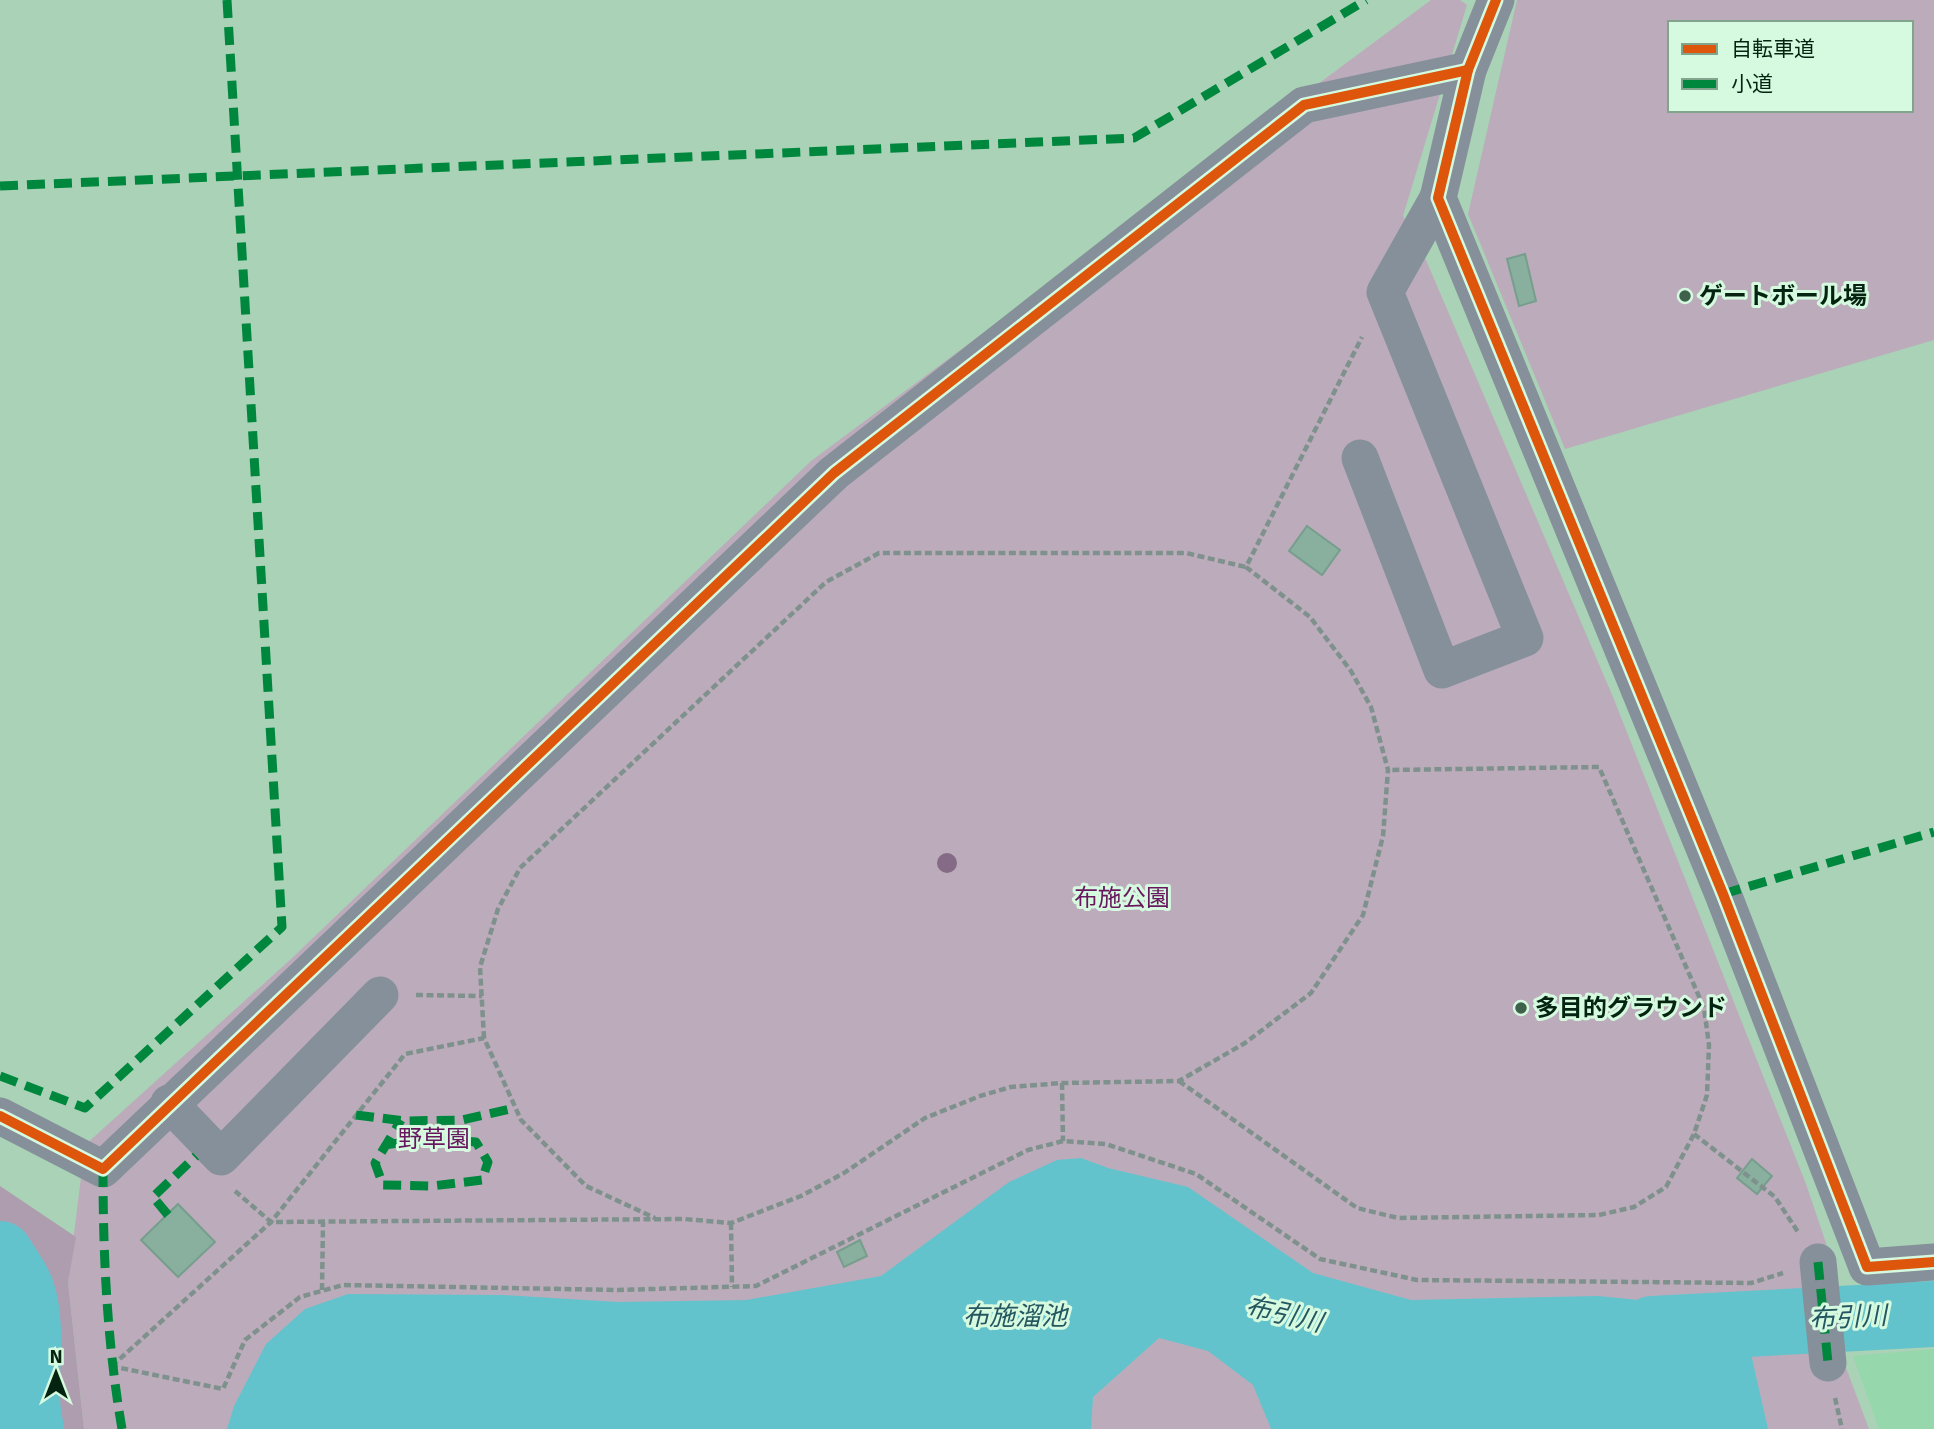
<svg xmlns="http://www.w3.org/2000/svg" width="1934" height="1429" font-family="Signika,'Noto Sans JP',sans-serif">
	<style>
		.built { fill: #97d7ac }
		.green { fill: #bcacbb; fill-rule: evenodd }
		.forest { fill: #ae9dae }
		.water { fill: #62c3cc }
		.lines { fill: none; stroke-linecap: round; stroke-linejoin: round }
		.river { stroke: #62c3cc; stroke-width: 66 }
		.building { fill: #89af9e; stroke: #779e8d; stroke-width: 2 }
		.path { stroke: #7f918d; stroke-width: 4.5; stroke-dasharray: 7 3.5; stroke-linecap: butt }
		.minor { stroke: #86909b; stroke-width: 37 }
		.quiet { stroke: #00873e; stroke-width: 9; stroke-dasharray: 18 9; stroke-linecap: butt }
		.cycleway-casing { stroke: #d6fae0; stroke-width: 15 }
		.cycleway { stroke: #dd560c; stroke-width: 10 }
		.tree { fill: #856b86 }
		.poi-dot { fill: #3e614b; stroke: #d6fae0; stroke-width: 2.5 }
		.labels { text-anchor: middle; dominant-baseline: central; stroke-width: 6; stroke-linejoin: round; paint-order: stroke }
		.poi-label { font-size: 24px; font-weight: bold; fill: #042411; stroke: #d6fae0; text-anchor: start }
		.park-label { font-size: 24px; fill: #68175e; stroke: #d6fae0 }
		.water-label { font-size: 26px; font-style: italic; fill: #255761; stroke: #d6fae0 }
	</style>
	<rect width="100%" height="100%" fill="#a9d2b6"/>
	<polygon class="built" points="1934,1349 1934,1429 1879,1429 1853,1356"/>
	<g class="green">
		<polygon points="1431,0 1460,0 1467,5 1403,216 1423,253 1613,697 1806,1184 1830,1255 1842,1357 1869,1429 84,1429 68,1282 85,1145 291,959 811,461"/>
		<path d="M1517 0H1934V340L1565 449 1468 214ZM1670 23H1911V110H1670Z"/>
	</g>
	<polygon class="forest" points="0,1186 76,1237 68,1282 84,1429 0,1429"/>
	<polygon class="water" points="1081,1158 1108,1168 1188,1187 1313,1273 1411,1300 1598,1296 1741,1310 1768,1429 1271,1429 1253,1385 1208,1351 1159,1338 1093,1397 1091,1429 227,1429 234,1406 266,1344 305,1309 348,1294 503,1295 618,1302 746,1300 881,1276 1009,1182 1057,1160"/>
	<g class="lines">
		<g class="river">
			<path d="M0 1254C7 1266 18 1279 22 1292 36 1336 20 1384 31 1429"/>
			<polyline points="1652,1329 1934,1314"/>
		</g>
	</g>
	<g class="building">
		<polygon points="1525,254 1536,301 1519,306 1507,259"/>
		<polygon points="1307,526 1340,550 1322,575 1289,551"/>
		<polygon points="1752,1159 1772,1176 1757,1194 1737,1178"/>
		<polygon points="178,1204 215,1242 178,1277 141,1240"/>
		<polygon points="860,1240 867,1256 844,1267 837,1252"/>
	</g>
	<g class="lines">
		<g class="path">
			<polyline points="416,995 482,996"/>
			<polyline points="484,1038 480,967 498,909 520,868 826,582 879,553 1186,553 1246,567"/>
			<polyline points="1179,1081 1357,1208 1398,1218 1599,1215 1634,1207 1666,1187 1694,1134 1707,1095 1709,1045 1704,1008 1599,767 1388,770"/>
			<polyline points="1062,1083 1063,1141"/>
			<polyline points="1694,1134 1775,1197 1798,1232"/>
			<polyline points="235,1191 271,1222 684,1219 731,1223 801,1196 844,1173 925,1118 980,1096 1011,1087 1062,1083 1179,1081 1245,1043 1311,993 1363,915 1383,836 1388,770 1371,707 1351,671 1310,617 1246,567 1362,337"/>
			<polyline points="731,1223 732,1287"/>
			<polyline points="322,1290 323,1222"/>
			<polyline points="111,1366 223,1389 245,1340 300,1297 343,1285 618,1290 756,1286 1028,1150 1063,1141 1106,1144 1196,1174 1320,1259 1417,1280 1751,1283 1783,1273"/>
			<polyline points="112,1366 271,1222 405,1054 484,1038 521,1120 586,1186 655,1218"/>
			<polyline points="1835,1398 1842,1429"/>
		</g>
		<g class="minor">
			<polyline points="1496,0 1468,70 1438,198 1723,894 1867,1267 1934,1262"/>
			<polyline points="1360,458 1442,670 1525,638 1385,292 1438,198"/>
			<polyline points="169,1103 221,1157 380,995"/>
			<polyline points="0,1116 103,1169 834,473 1304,105 1468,70"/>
			<polyline points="1818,1262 1828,1363"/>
		</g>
		<g class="quiet">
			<polyline points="0,186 1134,138 1366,0"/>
			<polyline points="1723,894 1934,832"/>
			<polyline points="0,1076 85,1108 282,927 227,0"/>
			<polyline points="356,1115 405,1121 462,1120 515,1108"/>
			<polyline points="384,1145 429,1139 476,1142 488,1162 482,1180 432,1186 383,1185 375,1163 401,1120"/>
			<path d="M103 1169C103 1257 107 1342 122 1429"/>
			<polyline points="168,1215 153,1197 196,1156"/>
			<polyline points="1818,1262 1828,1363"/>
		</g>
		<defs>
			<g id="cycleway">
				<polyline points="1496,0 1468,70 1438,198 1723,894 1867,1267 1934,1262"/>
				<polyline points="0,1116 103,1169 834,473 1304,105 1468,70"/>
			</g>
		</defs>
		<use href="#cycleway" class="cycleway-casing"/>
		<use href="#cycleway" class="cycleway"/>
	</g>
	<circle class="tree" cx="947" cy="863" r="10"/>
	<g class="poi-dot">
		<circle cx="1685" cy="296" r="7"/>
		<circle cx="1521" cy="1008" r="7"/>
	</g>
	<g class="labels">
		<g class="poi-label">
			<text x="1699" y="296">ゲートボール場</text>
			<text x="1535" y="1008">多目的グラウンド</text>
		</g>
		<g class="park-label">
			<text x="1122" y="898">布施公園</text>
			<text x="434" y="1139">野草園</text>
		</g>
		<g class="water-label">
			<text transform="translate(1284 1315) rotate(13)">布引川</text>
			<text x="1015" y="1317">布施溜池</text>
			<text transform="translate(1848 1318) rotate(-3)">布引川</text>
		</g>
	</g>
	<rect x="1668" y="21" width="245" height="91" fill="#d6fae0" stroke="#82a48d" stroke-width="2"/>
	<rect x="1682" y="44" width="35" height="10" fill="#dd560c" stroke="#82a48d" stroke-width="2"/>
	<text x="1731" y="56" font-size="21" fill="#042411">自転車道</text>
	<rect x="1682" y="79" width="35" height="10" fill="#00873e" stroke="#82a48d" stroke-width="2"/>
	<text x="1731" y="91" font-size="21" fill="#042411">小道</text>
	<g transform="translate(56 1373)" stroke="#d6fae0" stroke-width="5" paint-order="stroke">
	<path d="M0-5L12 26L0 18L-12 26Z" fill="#042411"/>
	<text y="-10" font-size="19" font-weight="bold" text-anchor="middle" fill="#042411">N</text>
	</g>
</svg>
